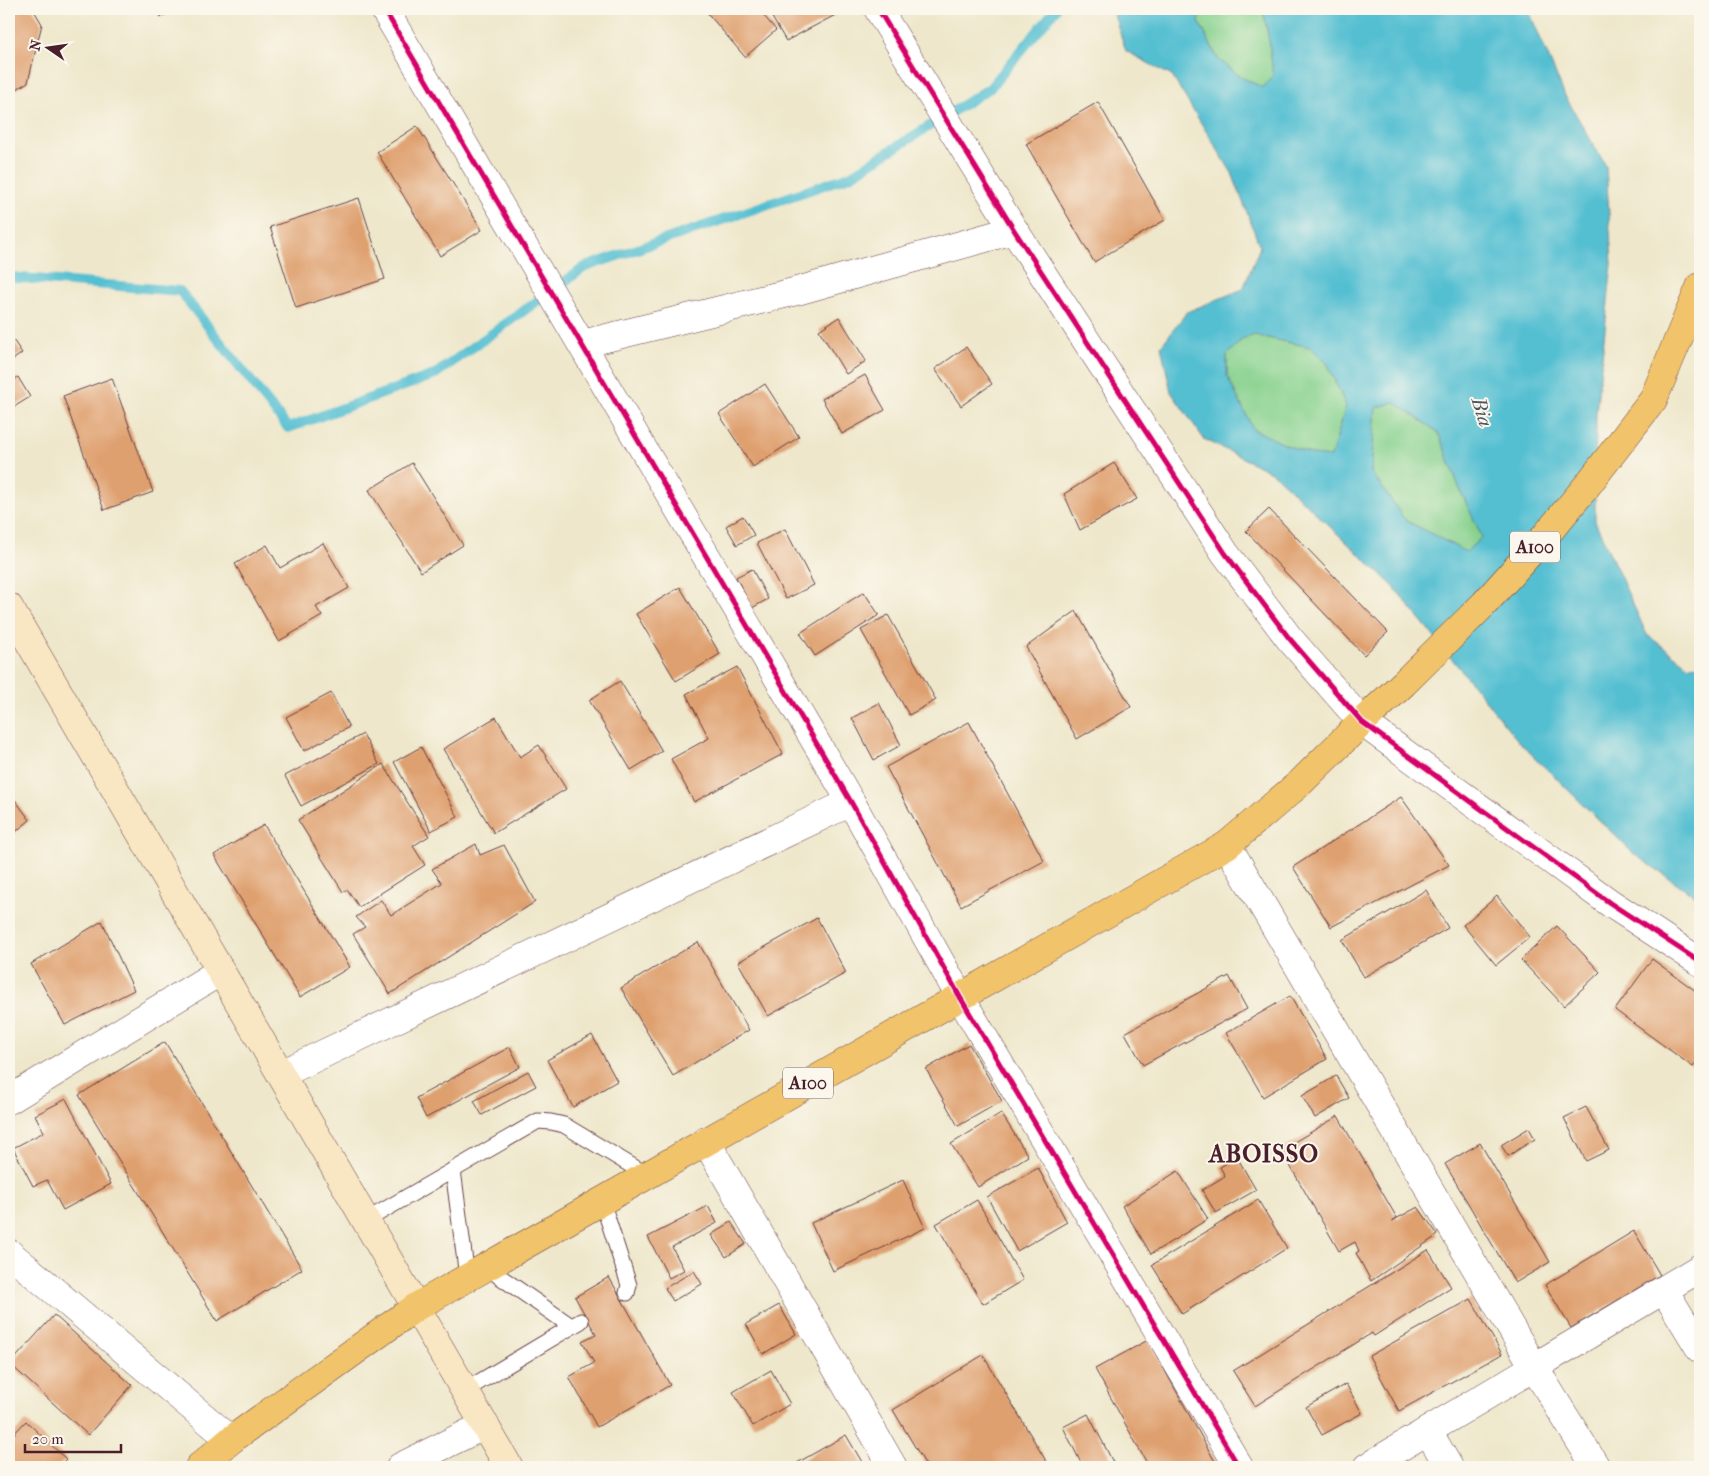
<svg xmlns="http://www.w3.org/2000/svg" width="1709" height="1476" font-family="'IM FELL French Canon',serif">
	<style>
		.green { fill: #87d18e; stroke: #68785c }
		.water { fill: #55bfd2; stroke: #506f7e; fill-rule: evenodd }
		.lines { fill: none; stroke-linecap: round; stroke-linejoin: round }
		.stream { stroke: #55bfd2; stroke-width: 10 }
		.building { fill: #dfa06f }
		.service-casing { stroke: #633d43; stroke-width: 17 }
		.minor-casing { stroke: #633d43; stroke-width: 29 }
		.secondary-casing { stroke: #633d43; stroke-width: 29 }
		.trunk-casing { stroke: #633d43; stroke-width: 29 }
		.service { stroke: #fff; stroke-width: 15 }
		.minor { stroke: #fff; stroke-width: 28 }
		.secondary { stroke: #f9e7c3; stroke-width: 28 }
		.trunk { stroke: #f1c36a; stroke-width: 28 }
		.cycleway-casing { stroke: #fbf7ec; stroke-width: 8 }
		.cycleway { stroke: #d6006c; stroke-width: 5 }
		.labels { text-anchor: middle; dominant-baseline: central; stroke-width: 4; stroke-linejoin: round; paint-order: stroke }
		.shield { fill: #fbf7ec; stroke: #7f6065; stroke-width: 1 }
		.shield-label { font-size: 18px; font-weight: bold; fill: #4a1f2b }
		.water-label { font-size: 20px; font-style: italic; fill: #4e5765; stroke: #fbf7ec }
		.district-label { font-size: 24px; font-weight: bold; letter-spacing: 1px; fill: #4a1f2b; stroke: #fbf7ec }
	</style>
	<rect width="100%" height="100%" fill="#fbf7ec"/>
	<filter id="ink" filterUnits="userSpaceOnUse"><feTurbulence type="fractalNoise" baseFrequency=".02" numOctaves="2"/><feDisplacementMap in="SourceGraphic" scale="10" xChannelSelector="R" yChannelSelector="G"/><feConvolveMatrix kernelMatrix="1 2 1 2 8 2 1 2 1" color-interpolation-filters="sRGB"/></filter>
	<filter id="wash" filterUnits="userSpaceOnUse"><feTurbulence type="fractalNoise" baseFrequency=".0096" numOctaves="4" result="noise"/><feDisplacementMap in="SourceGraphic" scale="20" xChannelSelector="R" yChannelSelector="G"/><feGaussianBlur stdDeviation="1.12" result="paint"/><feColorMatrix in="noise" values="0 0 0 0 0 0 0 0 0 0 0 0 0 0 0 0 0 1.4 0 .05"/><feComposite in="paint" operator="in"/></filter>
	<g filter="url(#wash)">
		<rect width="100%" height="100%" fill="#eee7cb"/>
		<g class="green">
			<polygon points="1200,9 1258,9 1264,14 1270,46 1273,76 1263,88 1241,77 1218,59 1199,22"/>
			<polygon points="1254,335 1310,347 1327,363 1346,406 1331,457 1313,455 1286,445 1253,429 1227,376 1227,355 1242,339"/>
			<polygon points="1394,402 1438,432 1461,492 1482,537 1466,552 1405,520 1371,472 1376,408"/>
		</g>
		<path class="water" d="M1112 9H1200L1199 22 1218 59 1241 77 1263 88 1273 75 1270 46 1264 14 1258 9H1528L1565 96 1606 166 1612 264 1596 413 1595 521 1647 635 1689 666 1700 665V899L1634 854 1520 743 1393 586 1273 473 1204 439 1171 392 1161 346 1187 312 1243 289 1260 247 1232 173 1172 76 1126 51ZM1254 335 1310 347 1327 363 1346 406 1331 457 1313 455 1286 445 1253 429 1227 376V355L1242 339ZM1394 402 1438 432 1461 492 1482 537 1466 552 1405 520 1371 472 1376 408Z"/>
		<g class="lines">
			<polyline class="stream" points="9,277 180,291 288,428 434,375 585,267 850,176 990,88 1056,9"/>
		</g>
		<g id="blocks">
			<g class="building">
				<polygon points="9,9 33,9 42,24 28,82 9,94"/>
				<polygon points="157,9 177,9 161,17"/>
				<polygon points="704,9 758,9 776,30 745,57"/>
				<polygon points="767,9 839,9 841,12 786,41"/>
				<polygon points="1098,102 1165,220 1094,262 1026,144"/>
				<polygon points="417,126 482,230 440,256 377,152"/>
				<polygon points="359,198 385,279 296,308 270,227"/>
				<polygon points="839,317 866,361 846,374 819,330"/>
				<polygon points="9,334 22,353 9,363"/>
				<polygon points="966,347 992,384 961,406 935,369"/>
				<polygon points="865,375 885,410 842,434 822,399"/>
				<polygon points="18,377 30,397 9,410 9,383"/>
				<polygon points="112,378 153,492 104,510 63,396"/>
				<polygon points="765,384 799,437 753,467 719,414"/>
				<polygon points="412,463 463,545 421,572 369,490"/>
				<polygon points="1114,463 1137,499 1080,530 1064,494"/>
				<polygon points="1269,509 1388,632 1364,655 1246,531"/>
				<polygon points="743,516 754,535 737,545 726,526"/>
				<polygon points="785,529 814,585 786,599 757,543"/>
				<polygon points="323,543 349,588 316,607 322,616 279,641 235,564 267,545 280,568"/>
				<polygon points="752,569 768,599 752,608 736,577"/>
				<polygon points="680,587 720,654 676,681 636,614"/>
				<polygon points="864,592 879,615 815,656 800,633"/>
				<polygon points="1076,611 1131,707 1077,739 1026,647"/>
				<polygon points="888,615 936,700 909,715 861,630"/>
				<polygon points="737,667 783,754 694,802 671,759 709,738 686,694"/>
				<polygon points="620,681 662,751 631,770 589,700"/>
				<polygon points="331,693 349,727 304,751 286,717"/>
				<polygon points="879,703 901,745 874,760 852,718"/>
				<polygon points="496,717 520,757 539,745 566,789 494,833 443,749"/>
				<polygon points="969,722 1044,861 961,906 886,767"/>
				<polygon points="363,734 379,764 301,806 285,776"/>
				<polygon points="421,747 458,817 431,831 394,762"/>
				<polygon points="383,764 429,836 413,846 425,865 359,907 347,889 343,892 298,820"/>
				<polygon points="9,792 30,820 9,837"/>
				<polygon points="1401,797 1449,865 1331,927 1293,867"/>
				<polygon points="264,825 350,967 300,997 214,855"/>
				<polygon points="476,844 480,855 504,845 535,902 390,994 353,934 365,927 356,917 381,900 391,915 442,883 432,869"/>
				<polygon points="1426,890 1448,928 1364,977 1342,940"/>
				<polygon points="1497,896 1530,937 1496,965 1463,925"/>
				<polygon points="817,918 846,973 768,1016 738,962"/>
				<polygon points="102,921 134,990 65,1025 31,964"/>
				<polygon points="1557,926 1600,972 1564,1006 1521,960"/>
				<polygon points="698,942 749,1030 673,1076 621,988"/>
				<polygon points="1652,959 1700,994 1700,1057 1693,1067 1615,1010"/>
				<polygon points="1229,976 1247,1009 1143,1065 1125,1033"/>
				<polygon points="1290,996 1327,1059 1263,1097 1226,1033"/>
				<polygon points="592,1035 617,1081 573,1107 547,1060"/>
				<polygon points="165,1042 302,1269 217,1321 79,1095"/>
				<polygon points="969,1044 1002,1101 958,1126 926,1069"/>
				<polygon points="510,1047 520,1067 426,1118 416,1098"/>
				<polygon points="528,1071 536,1086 482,1115 474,1101"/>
				<polygon points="1336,1076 1349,1098 1315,1118 1302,1096"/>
				<polygon points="66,1099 111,1184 63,1210 47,1180 33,1186 13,1148 44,1132 35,1115"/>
				<polygon points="1586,1107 1609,1150 1586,1161 1564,1118"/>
				<polygon points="1001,1113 1028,1156 978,1187 951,1144"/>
				<polygon points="1338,1116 1397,1218 1392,1221 1418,1207 1438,1235 1371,1281 1356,1253 1359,1251 1355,1242 1339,1251 1281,1150"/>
				<polygon points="1529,1128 1535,1139 1508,1156 1501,1145"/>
				<polygon points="1480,1143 1550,1262 1515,1283 1445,1164"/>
				<polygon points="1237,1157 1256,1190 1216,1213 1202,1190 1225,1176 1220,1167"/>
				<polygon points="1038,1168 1067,1222 1017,1251 987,1197"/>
				<polygon points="1178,1171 1208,1219 1151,1254 1122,1206"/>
				<polygon points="903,1180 925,1228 833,1271 811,1223"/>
				<polygon points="977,1200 1023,1280 983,1304 936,1224"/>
				<polygon points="1258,1200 1287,1248 1182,1314 1152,1265"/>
				<polygon points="708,1206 717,1223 672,1247 684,1270 669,1278 648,1237"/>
				<polygon points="731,1222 746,1244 726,1257 711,1235"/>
				<polygon points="1634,1231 1660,1275 1571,1328 1545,1285"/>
				<polygon points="1428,1250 1451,1287 1374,1336 1372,1333 1255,1406 1233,1371"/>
				<polygon points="694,1271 702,1284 673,1301 665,1288"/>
				<polygon points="609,1277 670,1385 597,1427 569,1377 594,1363 582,1341 596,1334 575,1297"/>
				<polygon points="1471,1299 1502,1354 1399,1411 1369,1356"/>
				<polygon points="779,1305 796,1334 763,1354 746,1324"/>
				<polygon points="54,1315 132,1385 88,1435 10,1364"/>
				<polygon points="1148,1340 1218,1467 1149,1467 1095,1369"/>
				<polygon points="983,1355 1049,1466 1047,1467 927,1467 893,1410"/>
				<polygon points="771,1370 790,1404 753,1426 733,1392"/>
				<polygon points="1346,1384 1362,1413 1322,1435 1306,1407"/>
				<polygon points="1088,1414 1114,1464 1107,1467 1083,1467 1063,1427"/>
				<polygon points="26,1421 66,1459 58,1467 14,1467 9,1462 9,1439"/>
				<polygon points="846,1435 865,1467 790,1467"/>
			</g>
		</g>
	</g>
	<g filter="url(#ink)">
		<use href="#blocks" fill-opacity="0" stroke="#633d43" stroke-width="1"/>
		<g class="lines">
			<defs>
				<g id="service">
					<polyline points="453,1170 467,1277"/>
					<polyline points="602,1201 629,1285 627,1293"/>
					<polyline points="365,1221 538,1121 551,1122 564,1125 647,1175"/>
					<polyline points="486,1267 571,1326"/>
					<polyline points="464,1391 581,1321"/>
				</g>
				<g id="minor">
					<polyline points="384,9 851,802 960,997 1239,1467"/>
					<polyline points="878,9 1014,230 1225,553 1289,638 1362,722 1610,903 1700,962"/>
					<polyline points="582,344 797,291 1014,230"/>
					<polyline points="1227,845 1534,1367 1596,1467"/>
					<polyline points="281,1074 851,802"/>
					<polyline points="9,1100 221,971"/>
					<polyline points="706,1141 893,1467"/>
					<polyline points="9,1253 231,1440"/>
					<polyline points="1664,1290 1700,1349"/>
					<polyline points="1428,1431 1449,1467"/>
					<polyline points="400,1467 485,1425"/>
					<polyline points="1367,1467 1700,1268"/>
				</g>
				<polyline id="secondary" points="9,607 509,1467"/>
				<polyline id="trunk" points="199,1467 231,1440 416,1307 1227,845 1300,783 1362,722 1404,683 1484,604 1546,535 1586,487 1653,400 1700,287"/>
			</defs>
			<use href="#service" class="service-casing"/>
			<use href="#minor" class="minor-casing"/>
			<use href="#secondary" class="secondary-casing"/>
			<use href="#trunk" class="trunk-casing"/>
			<use href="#service" class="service"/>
			<use href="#minor" class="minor"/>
			<use href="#secondary" class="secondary"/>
			<use href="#trunk" class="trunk"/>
			<defs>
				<g id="cycleway">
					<polyline points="384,9 851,802 960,997 1239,1467"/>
					<polyline points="878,9 1014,230 1225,553 1289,638 1362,722 1610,903 1700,962"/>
				</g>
			</defs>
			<use href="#cycleway" class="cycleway-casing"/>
			<use href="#cycleway" class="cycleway"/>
		</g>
	</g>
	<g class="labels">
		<g class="shield">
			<rect x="1510" y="531.5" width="50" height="31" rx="4"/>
			<rect x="783" y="1067.5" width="50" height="31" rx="4"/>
		</g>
		<g class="shield-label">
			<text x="1535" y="547">A100</text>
			<text x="808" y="1083">A100</text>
		</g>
		<g class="water-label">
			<text transform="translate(1482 412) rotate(73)">Bia</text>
		</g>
		<g class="district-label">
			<text x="1264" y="1154">ABOISSO</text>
		</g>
	</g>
	<rect width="1709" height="1476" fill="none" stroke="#fbf7ec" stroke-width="30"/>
	<g transform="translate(48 48) rotate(283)" stroke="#fbf7ec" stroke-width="4" paint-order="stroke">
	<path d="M0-4L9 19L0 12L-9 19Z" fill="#4a1f2b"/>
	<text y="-8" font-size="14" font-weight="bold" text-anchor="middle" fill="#4a1f2b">N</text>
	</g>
	<path d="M25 1444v8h96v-8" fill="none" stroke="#4a1f2b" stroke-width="2.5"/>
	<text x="32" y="1444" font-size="15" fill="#4a1f2b" stroke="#fbf7ec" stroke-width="4" paint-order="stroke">20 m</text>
</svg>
